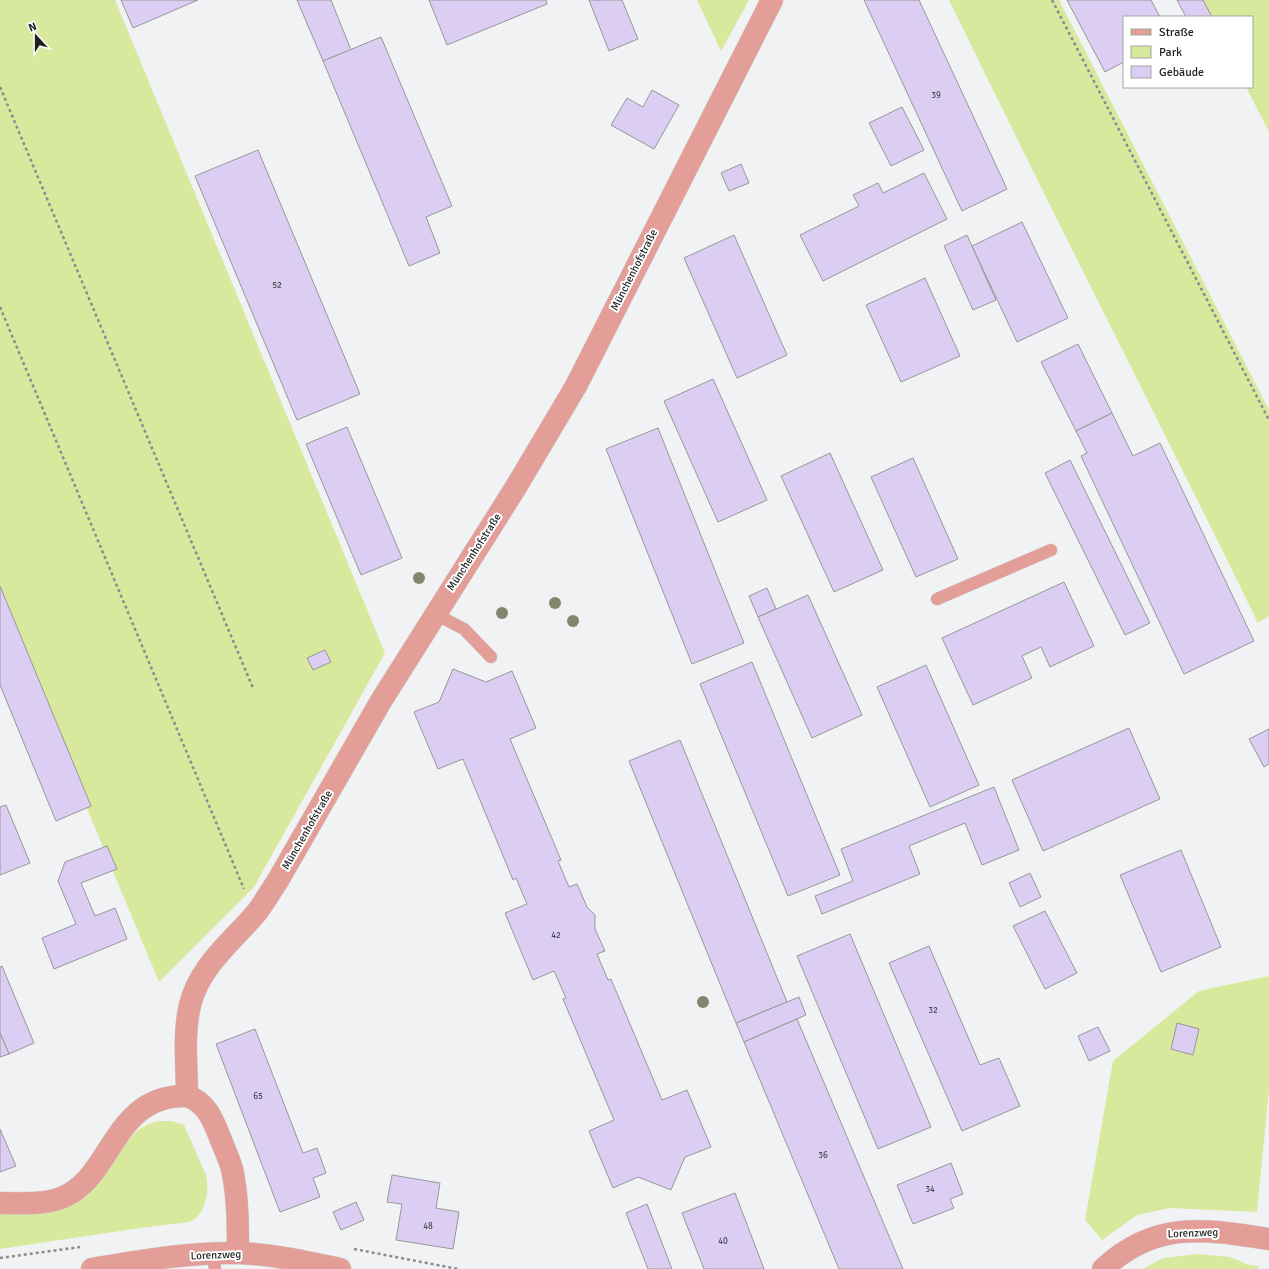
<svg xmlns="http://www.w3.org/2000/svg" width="1269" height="1269" font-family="Signika,sans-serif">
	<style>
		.green { fill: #d8e89c }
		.building { fill: #dbcef2; stroke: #979798 }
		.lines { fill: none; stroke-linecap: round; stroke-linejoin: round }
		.lane-casing { stroke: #cfd0d2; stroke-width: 13 }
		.street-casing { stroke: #cfd0d2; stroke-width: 23 }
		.path { stroke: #8b8c8d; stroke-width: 2.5; stroke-dasharray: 3 3; stroke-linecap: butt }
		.lane { stroke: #e39e97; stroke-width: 12 }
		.street { stroke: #e39e97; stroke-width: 22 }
		.tree { fill: #82866f }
		.labels { text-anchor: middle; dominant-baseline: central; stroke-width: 4; stroke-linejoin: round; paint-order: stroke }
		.number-label { font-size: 9px; fill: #4e4b54 }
		.street-label { font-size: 11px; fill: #1f1f20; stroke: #fff }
	</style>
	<rect width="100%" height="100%" fill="#f1f2f4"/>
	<g class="green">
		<polygon points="0,0 115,0 385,653 254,887 159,982 0,599"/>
		<polygon points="697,0 749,0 721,51"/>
		<path d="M949 0H1059L1269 410V616L1258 623C1156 414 1050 208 949 0Z"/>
		<polygon points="1202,0 1269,0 1269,132 1246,87 1252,87 1252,17 1211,17"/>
		<polygon points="1269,976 1269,1089 1257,1212 1170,1208 1137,1215 1102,1240 1085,1220 1113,1061 1199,991"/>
		<path d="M160 1121H172L184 1125 206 1175C210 1190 206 1216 189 1222L133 1229 0 1249V1212C21 1211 53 1214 72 1205 110 1187 119 1126 160 1121Z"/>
		<polygon points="1198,1254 1230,1257 1249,1265 1258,1266 1258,1269 1143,1269 1163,1258"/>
	</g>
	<g class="building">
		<polygon points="121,0 198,0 133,28"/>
		<polygon points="297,0 331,0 351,50 323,61"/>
		<polygon points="429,0 546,0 547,4 447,45"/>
		<polygon points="589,0 622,0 638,39 609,51"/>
		<polygon points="864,0 919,0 1007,189 962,211"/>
		<polygon points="1067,0 1151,0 1160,17 1124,17 1124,62 1105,72"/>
		<polygon points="1177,0 1203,0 1212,17 1186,17"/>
		<polygon points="381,37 452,206 426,217 440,253 409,266 323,61"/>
		<polygon points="652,90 679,105 654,149 611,125 627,98 643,107"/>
		<polygon points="902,107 924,150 891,166 869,123"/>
		<polygon points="258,150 360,394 297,420 195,176"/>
		<polygon points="741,164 749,183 729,191 721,173"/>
		<polygon points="924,173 947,219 823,281 800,235 859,206 853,195 878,183 883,193"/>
		<polygon points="1022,222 1068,318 1017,342 972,246"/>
		<polygon points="734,235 787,355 737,378 684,258"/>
		<polygon points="967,235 996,300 973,310 944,246"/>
		<polygon points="925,278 960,356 901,382 866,305"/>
		<polygon points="1078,344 1112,413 1076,431 1041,362"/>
		<polygon points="713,379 767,500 718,522 664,401"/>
		<polygon points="1112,413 1133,456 1160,443 1254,641 1184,674 1081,456 1087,453 1076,431"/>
		<polygon points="347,427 402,558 361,575 306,444"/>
		<polygon points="658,428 744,643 692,664 606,449"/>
		<polygon points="830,453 883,570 834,592 781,476"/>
		<polygon points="913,458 958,559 916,577 871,477"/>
		<polygon points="1070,460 1150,623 1125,635 1045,473"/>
		<polygon points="1064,582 1094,646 1050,667 1041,647 1022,656 1032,678 973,705 942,638"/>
		<polygon points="0,586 91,806 56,821 0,685"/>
		<polygon points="767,588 776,609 758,617 749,596"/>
		<polygon points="808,595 862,715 812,738 758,617"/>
		<polygon points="325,650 331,662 313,670 307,658"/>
		<polygon points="752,662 840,875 788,896 700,684"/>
		<polygon points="926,665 979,785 930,807 877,687"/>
		<polygon points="453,669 486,682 512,671 536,728 510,739 561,860 558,861 569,887 577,884 587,907 595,915 595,929 605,951 597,954 608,980 611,979 662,1100 687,1090 711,1147 685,1157 671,1190 638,1177 613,1188 589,1131 614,1120 563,999 566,998 554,971 533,980 505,913 527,904 516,878 513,880 463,759 438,769 414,712 439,702"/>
		<polygon points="1129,728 1160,799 1043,851 1012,780"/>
		<polygon points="1269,729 1269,764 1264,767 1249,739"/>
		<polygon points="680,740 787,1002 736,1023 629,761"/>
		<polygon points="994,787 1019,850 982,865 965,823 909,846 920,874 822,914 815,896 853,881 841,849"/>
		<polygon points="6,805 30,863 0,875 0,807"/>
		<polygon points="107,846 117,869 81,883 95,916 115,908 127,939 54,969 42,938 76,924 58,881 65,862"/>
		<polygon points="1181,850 1221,947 1161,972 1120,875"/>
		<polygon points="1030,873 1041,897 1020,907 1009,883"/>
		<polygon points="1045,911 1077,973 1045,989 1013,926"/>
		<polygon points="850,934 931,1127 878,1149 797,956"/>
		<polygon points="929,946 980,1065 999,1058 1020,1106 962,1131 889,963"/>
		<polygon points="2,966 34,1043 9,1054 0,1033 0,967"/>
		<polygon points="799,997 806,1015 744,1042 736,1023"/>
		<polygon points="797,1019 903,1269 839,1269 744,1042"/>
		<polygon points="1177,1023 1199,1029 1193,1055 1171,1049"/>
		<polygon points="1098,1027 1110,1051 1089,1061 1078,1036"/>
		<polygon points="255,1029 303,1153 317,1148 326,1173 313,1178 320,1197 280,1212 216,1044"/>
		<polygon points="0,1033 9,1054 0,1057"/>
		<polygon points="0,1129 16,1166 0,1172"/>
		<polygon points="951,1163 963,1194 950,1199 954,1208 913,1224 897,1185"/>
		<polygon points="392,1175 440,1183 436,1208 459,1212 453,1249 396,1240 402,1204 387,1202"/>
		<polygon points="735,1193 764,1269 704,1269 682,1213"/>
		<polygon points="356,1202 364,1220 341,1230 333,1212"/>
		<polygon points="647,1204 672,1269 648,1269 626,1213"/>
	</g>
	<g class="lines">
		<defs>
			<g id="lane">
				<polyline points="937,599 1051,550"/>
				<polyline points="435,614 464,629 491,657"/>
				<polyline points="213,1253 215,1269"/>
			</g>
			<g id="street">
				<path d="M0 1203C20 1203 42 1205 61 1198 113 1179 112 1094 187 1096"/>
				<path d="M238 1253C238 1226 238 1196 232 1169 229 1158 223 1146 219 1135 212 1117 205 1102 187 1096 187 1066 183 1034 190 1005 200 965 232 942 257 912 264 903 270 892 277 882L381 701 516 487 576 386 772 0"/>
				<path d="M92 1269C140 1261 189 1252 238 1253 272 1254 307 1262 340 1269"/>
				<path d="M1103 1269C1155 1220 1204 1229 1269 1239"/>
			</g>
		</defs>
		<use href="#lane" class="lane-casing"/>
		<use href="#street" class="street-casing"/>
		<g class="path">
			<polyline points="1052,0 1269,420"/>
			<polyline points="0,87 253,688"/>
			<polyline points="0,307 244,889"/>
			<polyline points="354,1249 458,1269"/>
			<polyline points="0,1258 80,1247"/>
		</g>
		<use href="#lane" class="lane"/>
		<use href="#street" class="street"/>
	</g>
	<g class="tree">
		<circle cx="419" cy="578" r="6"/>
		<circle cx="555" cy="603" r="6"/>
		<circle cx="502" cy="613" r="6"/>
		<circle cx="573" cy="621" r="6"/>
		<circle cx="703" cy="1002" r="6"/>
	</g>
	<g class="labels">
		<g class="number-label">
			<text x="936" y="95">39</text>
			<text x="277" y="285">52</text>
			<text x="556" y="935">42</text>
			<text x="933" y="1010">32</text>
			<text x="258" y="1096">65</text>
			<text x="823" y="1155">36</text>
			<text x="930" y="1189">34</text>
			<text x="428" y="1226">48</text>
			<text x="723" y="1241">40</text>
		</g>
		<g class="street-label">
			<text transform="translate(634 270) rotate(-63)">Münchenhofstraße</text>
			<text transform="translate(474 552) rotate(-57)">Münchenhofstraße</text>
			<text transform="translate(307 830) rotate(-60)">Münchenhofstraße</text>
			<text transform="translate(1193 1233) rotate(-2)">Lorenzweg</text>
			<text transform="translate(216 1255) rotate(-2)">Lorenzweg</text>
		</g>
	</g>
	<rect x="1123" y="16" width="130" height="72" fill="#ffffff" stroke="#a5a5a6"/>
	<rect x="1131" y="29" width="20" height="6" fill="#e39e97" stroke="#a5a5a6"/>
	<text x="1159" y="36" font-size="12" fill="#1f1f20">Straße</text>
	<rect x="1131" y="46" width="20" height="12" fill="#d8e89c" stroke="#a5a5a6"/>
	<text x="1159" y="56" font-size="12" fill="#1f1f20">Park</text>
	<rect x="1131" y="66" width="20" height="12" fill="#dbcef2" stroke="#a5a5a6"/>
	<text x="1159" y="76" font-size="12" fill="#1f1f20">Gebäude</text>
	<g transform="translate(36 36) rotate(339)" stroke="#ffffff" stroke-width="3" paint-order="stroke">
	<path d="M0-3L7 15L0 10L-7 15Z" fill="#1f1f20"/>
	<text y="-6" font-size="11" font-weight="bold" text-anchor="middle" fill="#1f1f20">N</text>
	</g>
</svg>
